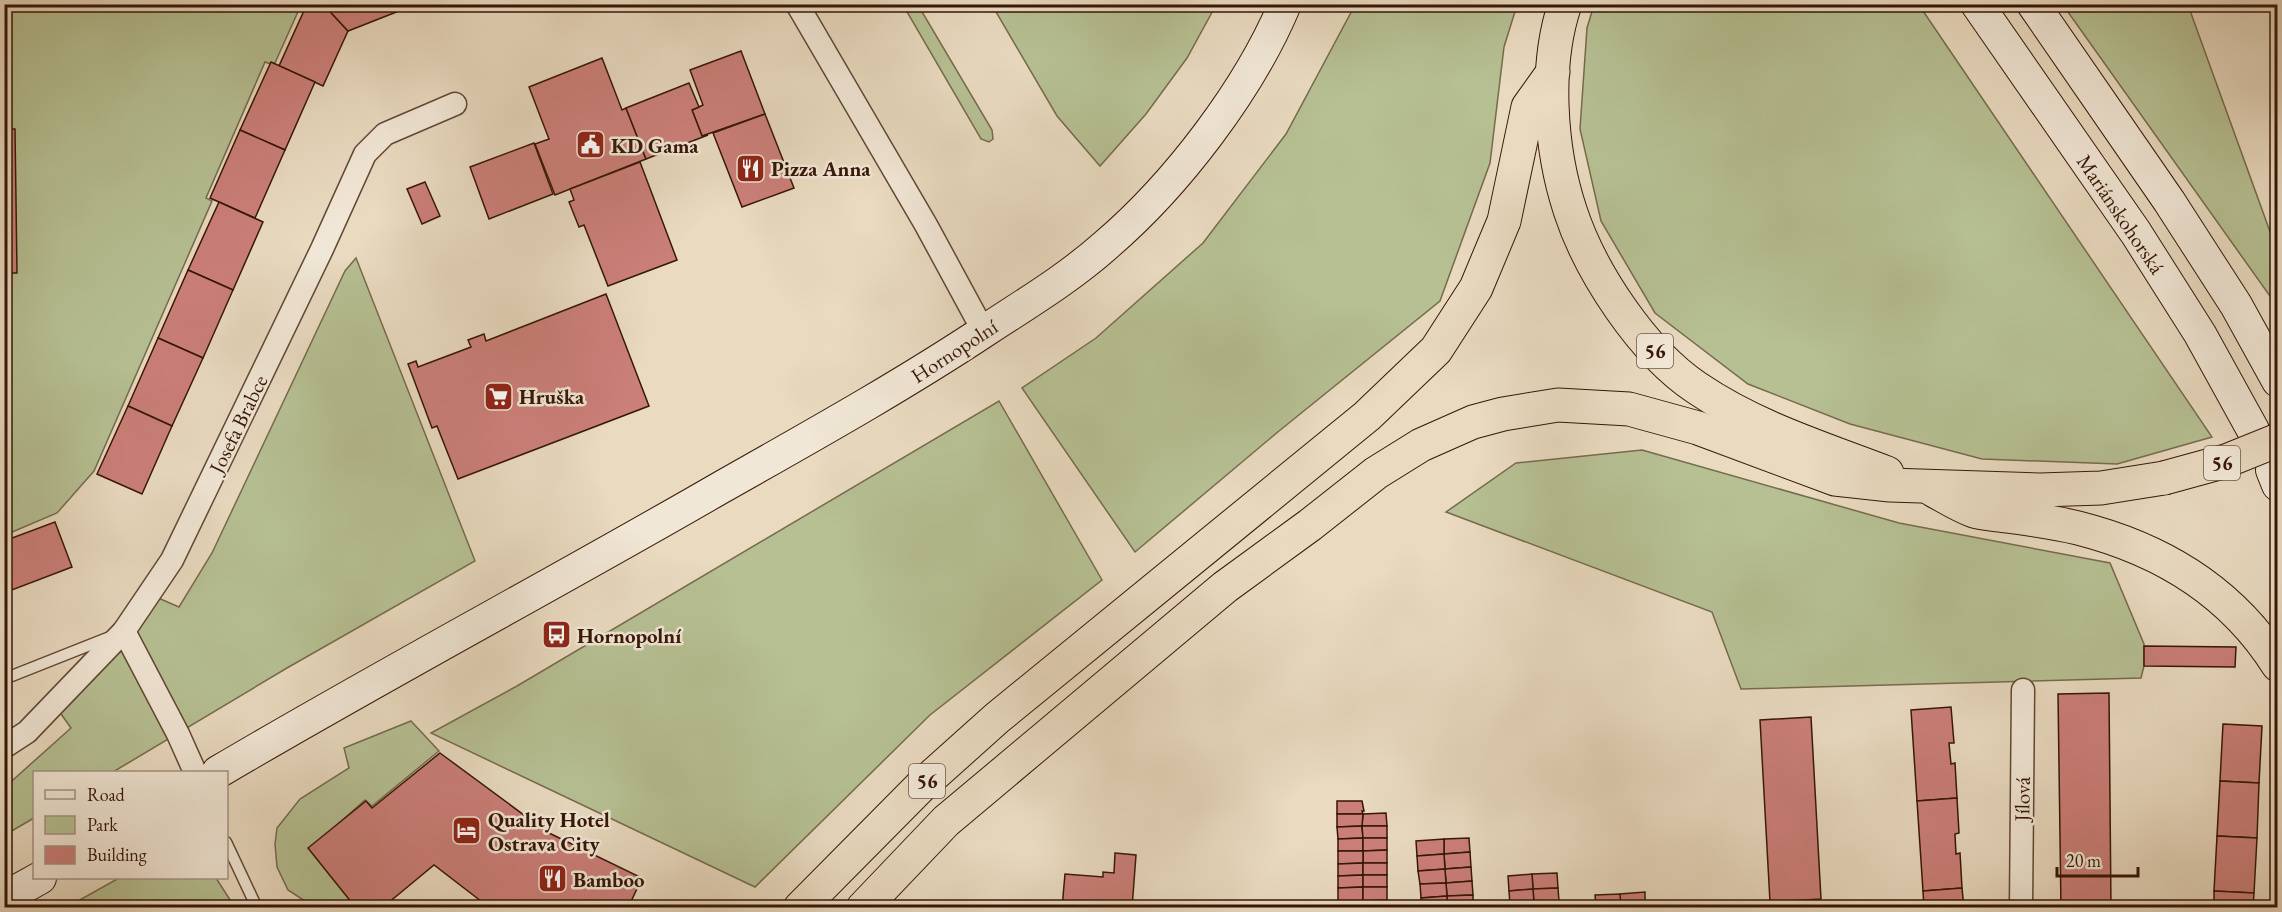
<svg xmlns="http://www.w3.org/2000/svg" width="2282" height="912" font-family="'EB Garamond',serif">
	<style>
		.green { fill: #b6c093; stroke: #766b4d; stroke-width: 1.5 }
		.building { fill: #cb7f79; stroke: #361607; stroke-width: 1.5 }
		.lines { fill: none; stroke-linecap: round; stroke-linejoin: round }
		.lane-casing { stroke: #634735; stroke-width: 13 }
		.street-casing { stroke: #634735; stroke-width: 25 }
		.secondary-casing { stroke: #361607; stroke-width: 34 }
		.highway-casing { stroke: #361607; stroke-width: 35 }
		.lane { stroke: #f1e7d6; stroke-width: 10 }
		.street { stroke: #f1e7d6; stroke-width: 22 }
		.secondary { stroke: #f1e7d6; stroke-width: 32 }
		.highway { stroke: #e9dac0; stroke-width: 33 }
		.highway-bridge-casing { stroke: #361607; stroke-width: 35; stroke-linecap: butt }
		.highway-bridge { stroke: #e9dac0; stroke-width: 33 }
		.labels { text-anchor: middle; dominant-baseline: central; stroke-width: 5; stroke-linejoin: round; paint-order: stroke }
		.shield { fill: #f1e7d6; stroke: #6e5545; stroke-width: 1.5 }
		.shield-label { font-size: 20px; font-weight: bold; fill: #361607 }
		.poi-label { font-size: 21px; font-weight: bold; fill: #361607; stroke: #f1e7d6; text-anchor: start }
		.street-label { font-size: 21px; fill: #361607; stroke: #f1e7d6 }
	</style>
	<rect width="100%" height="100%" fill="#e9dac0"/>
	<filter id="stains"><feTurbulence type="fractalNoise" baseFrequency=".00333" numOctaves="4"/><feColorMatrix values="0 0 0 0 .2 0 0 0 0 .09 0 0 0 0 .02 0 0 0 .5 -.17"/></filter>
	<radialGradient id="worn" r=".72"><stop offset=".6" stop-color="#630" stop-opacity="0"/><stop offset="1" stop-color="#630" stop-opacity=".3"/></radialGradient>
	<g class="green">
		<polygon points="4,5 301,5 274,65 265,62 206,198 212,201 94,471 57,513 5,535 4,271 12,271 9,127 11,108 5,108"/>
		<polygon points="903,5 918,5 992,130 993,139 989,142 981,139"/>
		<polygon points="992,5 1216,5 1187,58 1146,114 1100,166 1057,116"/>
		<polygon points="1355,5 1517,5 1504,47 1490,163 1440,301 1279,431 1135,552 1022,388 1096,338 1203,243 1286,134"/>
		<polygon points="1594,5 1919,5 2212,437 2117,464 1982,459 1850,424 1748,384 1655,313 1601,221 1580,129 1587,28"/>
		<polygon points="2063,5 2188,5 2277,251 2277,306"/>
		<polygon points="356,258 475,561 287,668 113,772 34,772 34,818 5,835 4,788 71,728 54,704 149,594 179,607 212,553 345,271"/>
		<polygon points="999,401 1102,580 930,715 755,887 431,733 517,686"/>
		<polygon points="1642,450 1899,523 2110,563 2144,644 2144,666 2141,678 1741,689 1712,612 1446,512 1516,463"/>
		<polygon points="411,721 439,751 372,806 365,800 311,848 360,907 314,907 288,890 277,867 275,844 277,828 300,799 349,768 344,748"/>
		<polygon points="119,878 216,878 234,906 141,905 122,908 67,907"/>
	</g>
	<g class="building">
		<polygon points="307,4 323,4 348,31 323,86 279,66"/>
		<polygon points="323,4 402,4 404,9 348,31"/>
		<polygon points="741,51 765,114 702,136 692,110 703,105 690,70"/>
		<polygon points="602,58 622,110 626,108 646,159 555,195 535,144 549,139 529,87"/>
		<polygon points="271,62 315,82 285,150 240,130"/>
		<polygon points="689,83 699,107 692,110 702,136 708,135 646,159 626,108"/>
		<polygon points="765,114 794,188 742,207 713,133"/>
		<polygon points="4,129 15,129 17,273 4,273"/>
		<polygon points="240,130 285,150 255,218 210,198"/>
		<polygon points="534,143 553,194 489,219 470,167"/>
		<polygon points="640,162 677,260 608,286 584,225 579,227 569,202 574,200 570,189"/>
		<polygon points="425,182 440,216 422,224 407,189"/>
		<polygon points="219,202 263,222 233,290 188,270"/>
		<polygon points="188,270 233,290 203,358 158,338"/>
		<polygon points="606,294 649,406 458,479 437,426 432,428 408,364 416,361 418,367 471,347 468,340 484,334 486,341"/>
		<polygon points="158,338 203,358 172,426 128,406"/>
		<polygon points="128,406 172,426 142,494 97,474"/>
		<polygon points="55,522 72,567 4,593 4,541"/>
		<polygon points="2144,646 2236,647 2235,667 2144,666"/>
		<polygon points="2109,693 2111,908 2061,908 2058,694"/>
		<polygon points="1951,707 1954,743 1949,743 1951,764 1955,763 1957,798 1917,801 1911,710"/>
		<polygon points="1811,717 1821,899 1770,902 1760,720"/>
		<polygon points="2223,724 2262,726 2259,783 2220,781"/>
		<polygon points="440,753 547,832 642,878 628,908 490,908 434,865 382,908 356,908 308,848 366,801 372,808"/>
		<polygon points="2220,781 2259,783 2257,838 2217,836"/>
		<polygon points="1957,798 1959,833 1955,834 1956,854 1960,853 1962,888 1923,891 1917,801"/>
		<polygon points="1337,801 1362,801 1364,811 1362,811 1363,814 1337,814"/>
		<polygon points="1386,813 1387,826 1362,826 1363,814"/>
		<polygon points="1337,814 1363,814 1362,826 1337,827"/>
		<polygon points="1362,826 1363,838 1338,839 1337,827"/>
		<polygon points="1362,826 1387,826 1387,838 1363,838"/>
		<polygon points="2217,836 2257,838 2254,893 2214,891"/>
		<polygon points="1363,838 1363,851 1338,851 1338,839"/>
		<polygon points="1363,838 1387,838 1387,850 1363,851"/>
		<polygon points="1469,838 1470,852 1444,854 1444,839"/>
		<polygon points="1444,839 1444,854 1417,856 1416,841"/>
		<polygon points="1387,850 1387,863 1363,863 1363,851"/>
		<polygon points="1338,851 1363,851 1363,863 1338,864"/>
		<polygon points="1470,852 1471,867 1445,869 1444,854"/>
		<polygon points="1115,853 1136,855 1132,908 1062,908 1065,874 1103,877 1103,872 1114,873"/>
		<polygon points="1444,854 1445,869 1418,871 1417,856"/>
		<polygon points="1363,863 1363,875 1338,876 1338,864"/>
		<rect x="1363" y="863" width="24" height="12"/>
		<polygon points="1471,867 1472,881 1446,883 1445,869"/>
		<polygon points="1445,869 1446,883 1420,884 1418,871"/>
		<polygon points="1557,873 1558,888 1533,889 1532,874"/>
		<polygon points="1532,874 1533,889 1509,891 1508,876"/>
		<polygon points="1363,875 1363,887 1338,888 1338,876"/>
		<rect x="1363" y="875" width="24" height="12"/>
		<polygon points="1472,881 1473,895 1447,896 1446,883"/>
		<polygon points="1446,883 1447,896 1421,898 1420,884"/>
		<polygon points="1363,887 1363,901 1338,901 1338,888"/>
		<polygon points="1363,887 1387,887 1387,900 1363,901"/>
		<polygon points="1558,888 1559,901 1534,903 1533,889"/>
		<polygon points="1962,888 1964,908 1924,908 1923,891"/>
		<polygon points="1533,889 1534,903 1510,905 1509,891"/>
		<polygon points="2214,891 2254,893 2253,908 2214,908"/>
		<polygon points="1645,892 1645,907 1621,908 1620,894"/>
		<polygon points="1620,894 1621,908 1596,908 1595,895"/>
		<polygon points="1473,895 1473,907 1447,908 1447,896"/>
		<polygon points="1447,896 1447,908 1422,908 1421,898"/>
		<polygon points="1559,901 1559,908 1535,908 1534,903"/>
		<polygon points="1735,901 1748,901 1749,908 1735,908"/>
		<polygon points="1735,901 1735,908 1723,908 1722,902"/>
		<polygon points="1722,902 1723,908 1709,908 1709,903"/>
		<polygon points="1534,903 1535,908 1510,908 1510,905"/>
		<polygon points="1707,903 1707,908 1679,908 1679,905"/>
	</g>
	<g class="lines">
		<defs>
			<g id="lane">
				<polyline points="4,679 110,637"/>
				<polyline points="226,842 257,908"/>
			</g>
			<g id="street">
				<polyline points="797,4 926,225 984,332"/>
				<polyline points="124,631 178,734 195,772"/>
				<polyline points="4,747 27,732 124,631 172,560 322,249 365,154 385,134 455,104"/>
				<polyline points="2021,908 2023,690"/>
			</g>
			<g id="secondary">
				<polyline points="1977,4 2136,233 2200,334 2253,430"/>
				<polyline points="2033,4 2169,201 2236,305 2278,381"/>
				<polyline points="2272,470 2278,485"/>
				<path d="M218 772C384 674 554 584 720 488 810 437 900 387 986 330 1027 303 1069 278 1106 245 1176 185 1249 90 1285 4"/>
				<polyline points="4,898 40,878"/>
			</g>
			<g id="highway">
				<path d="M1565 4C1544 66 1550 149 1570 210 1590 272 1643 352 1697 388 1756 428 1822 448 1887 473"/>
				<path d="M1933 490C1946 497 1960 506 1974 511 1983 514 1996 514 2006 516 2030 519 2054 522 2078 528 2161 549 2232 592 2278 665"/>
				<polyline points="800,908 920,787 997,718 1367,416 1436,350 1476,288 1504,221 1528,107 1553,72"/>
				<polyline points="863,908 946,821 1225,587 1310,525 1376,473 1421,445 1473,422 1503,414 1558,405 1629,409 1698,428 1835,479 1890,485 2040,490 2101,488 2164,478"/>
			</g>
		</defs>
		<use href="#lane" class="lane-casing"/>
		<use href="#street" class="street-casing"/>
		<use href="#secondary" class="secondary-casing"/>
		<use href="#highway" class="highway-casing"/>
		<use href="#lane" class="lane"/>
		<use href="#street" class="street"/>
		<use href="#secondary" class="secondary"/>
		<use href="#highway" class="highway"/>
		<defs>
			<polyline id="highway-bridge" points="2164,478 2226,461 2278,440"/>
		</defs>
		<use href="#highway-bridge" class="highway-bridge-casing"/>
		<use href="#highway-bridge" class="highway-bridge"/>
	</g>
	<defs>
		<symbol id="civic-square" viewBox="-11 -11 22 22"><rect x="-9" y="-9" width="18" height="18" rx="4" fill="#8f2418" stroke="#f1e7d6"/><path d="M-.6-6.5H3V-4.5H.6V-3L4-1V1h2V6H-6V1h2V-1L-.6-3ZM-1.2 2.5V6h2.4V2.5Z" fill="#fff"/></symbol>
		<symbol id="restaurant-square" viewBox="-11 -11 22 22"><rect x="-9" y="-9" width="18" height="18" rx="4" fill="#8f2418" stroke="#f1e7d6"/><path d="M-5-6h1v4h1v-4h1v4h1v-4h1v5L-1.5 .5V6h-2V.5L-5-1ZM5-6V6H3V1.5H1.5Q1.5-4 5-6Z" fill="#fff"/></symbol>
		<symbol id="supermarket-square" viewBox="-11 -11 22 22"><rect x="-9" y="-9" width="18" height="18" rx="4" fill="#8f2418" stroke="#f1e7d6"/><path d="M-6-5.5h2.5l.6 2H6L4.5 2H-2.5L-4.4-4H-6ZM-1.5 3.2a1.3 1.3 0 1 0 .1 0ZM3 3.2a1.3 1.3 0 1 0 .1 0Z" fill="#fff"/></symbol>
		<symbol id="bus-square" viewBox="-11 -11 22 22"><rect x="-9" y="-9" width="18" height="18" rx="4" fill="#8f2418" stroke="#f1e7d6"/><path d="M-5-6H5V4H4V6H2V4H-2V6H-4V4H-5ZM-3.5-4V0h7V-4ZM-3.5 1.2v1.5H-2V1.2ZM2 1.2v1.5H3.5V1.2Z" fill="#fff"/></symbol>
		<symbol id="hotel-square" viewBox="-11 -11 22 22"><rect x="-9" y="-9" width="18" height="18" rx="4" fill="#8f2418" stroke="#f1e7d6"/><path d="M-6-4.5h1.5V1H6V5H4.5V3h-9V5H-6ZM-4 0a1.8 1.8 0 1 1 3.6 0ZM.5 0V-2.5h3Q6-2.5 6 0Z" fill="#fff"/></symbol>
	</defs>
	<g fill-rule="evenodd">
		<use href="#civic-square" x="574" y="128" width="33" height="33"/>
		<use href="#restaurant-square" x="734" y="152" width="33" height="33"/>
		<use href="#supermarket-square" x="482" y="380" width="33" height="33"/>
		<use href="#bus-square" x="540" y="618" width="33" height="33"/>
		<use href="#hotel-square" x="450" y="814" width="33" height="33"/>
		<use href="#restaurant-square" x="536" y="862" width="33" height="33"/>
	</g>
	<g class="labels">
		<g class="shield">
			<rect x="1637" y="334" width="36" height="34" rx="4.5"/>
			<rect x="2204" y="446" width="36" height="34" rx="4.5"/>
			<rect x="909" y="764" width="36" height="34" rx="4.5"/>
		</g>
		<g class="shield-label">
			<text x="1655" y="351">56</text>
			<text x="2222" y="463">56</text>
			<text x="927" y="781">56</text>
		</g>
		<g class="poi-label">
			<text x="611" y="145">KD Gama</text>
			<text x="771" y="168">Pizza Anna</text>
			<text x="519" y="396">Hruška</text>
			<text x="577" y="635">Hornopolní</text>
			<text x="488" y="819">Quality Hotel<tspan x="488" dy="24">Ostrava City</tspan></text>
			<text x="573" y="879">Bamboo</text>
		</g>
		<g class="street-label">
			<text transform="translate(2121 214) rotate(56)">Mariánskohorská</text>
			<text transform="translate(954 351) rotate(-33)">Hornopolní</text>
			<text transform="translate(238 424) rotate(-64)">Josefa Brabce</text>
			<text transform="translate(2022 799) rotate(-89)">Jílová</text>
		</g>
	</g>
	<rect width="2282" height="912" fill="none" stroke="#e9dac0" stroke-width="24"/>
	<rect x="6" y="6" width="2270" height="900" fill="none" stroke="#361607" stroke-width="3"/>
	<rect x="12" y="12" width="2258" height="888" fill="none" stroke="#361607" stroke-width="1.5"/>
	<rect x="33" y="771" width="195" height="108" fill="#f1e7d6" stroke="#a69383" stroke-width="1.5"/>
	<rect x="45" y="790" width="30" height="9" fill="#f1e7d6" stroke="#a69383" stroke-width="1.5"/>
	<text x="87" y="801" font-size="18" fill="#361607">Road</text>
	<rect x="45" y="816" width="30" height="18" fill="#b6c093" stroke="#a69383" stroke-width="1.5"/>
	<text x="87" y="831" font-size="18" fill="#361607">Park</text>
	<rect x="45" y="846" width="30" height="18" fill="#cb7f79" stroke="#a69383" stroke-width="1.5"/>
	<text x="87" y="861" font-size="18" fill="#361607">Building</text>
	<path d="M2057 867v9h81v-9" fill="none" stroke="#361607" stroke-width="3"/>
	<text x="2066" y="867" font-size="18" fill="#361607" stroke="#f1e7d6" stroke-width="4.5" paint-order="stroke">20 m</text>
	<rect width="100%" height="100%" filter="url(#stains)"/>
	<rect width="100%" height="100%" fill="url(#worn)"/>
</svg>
